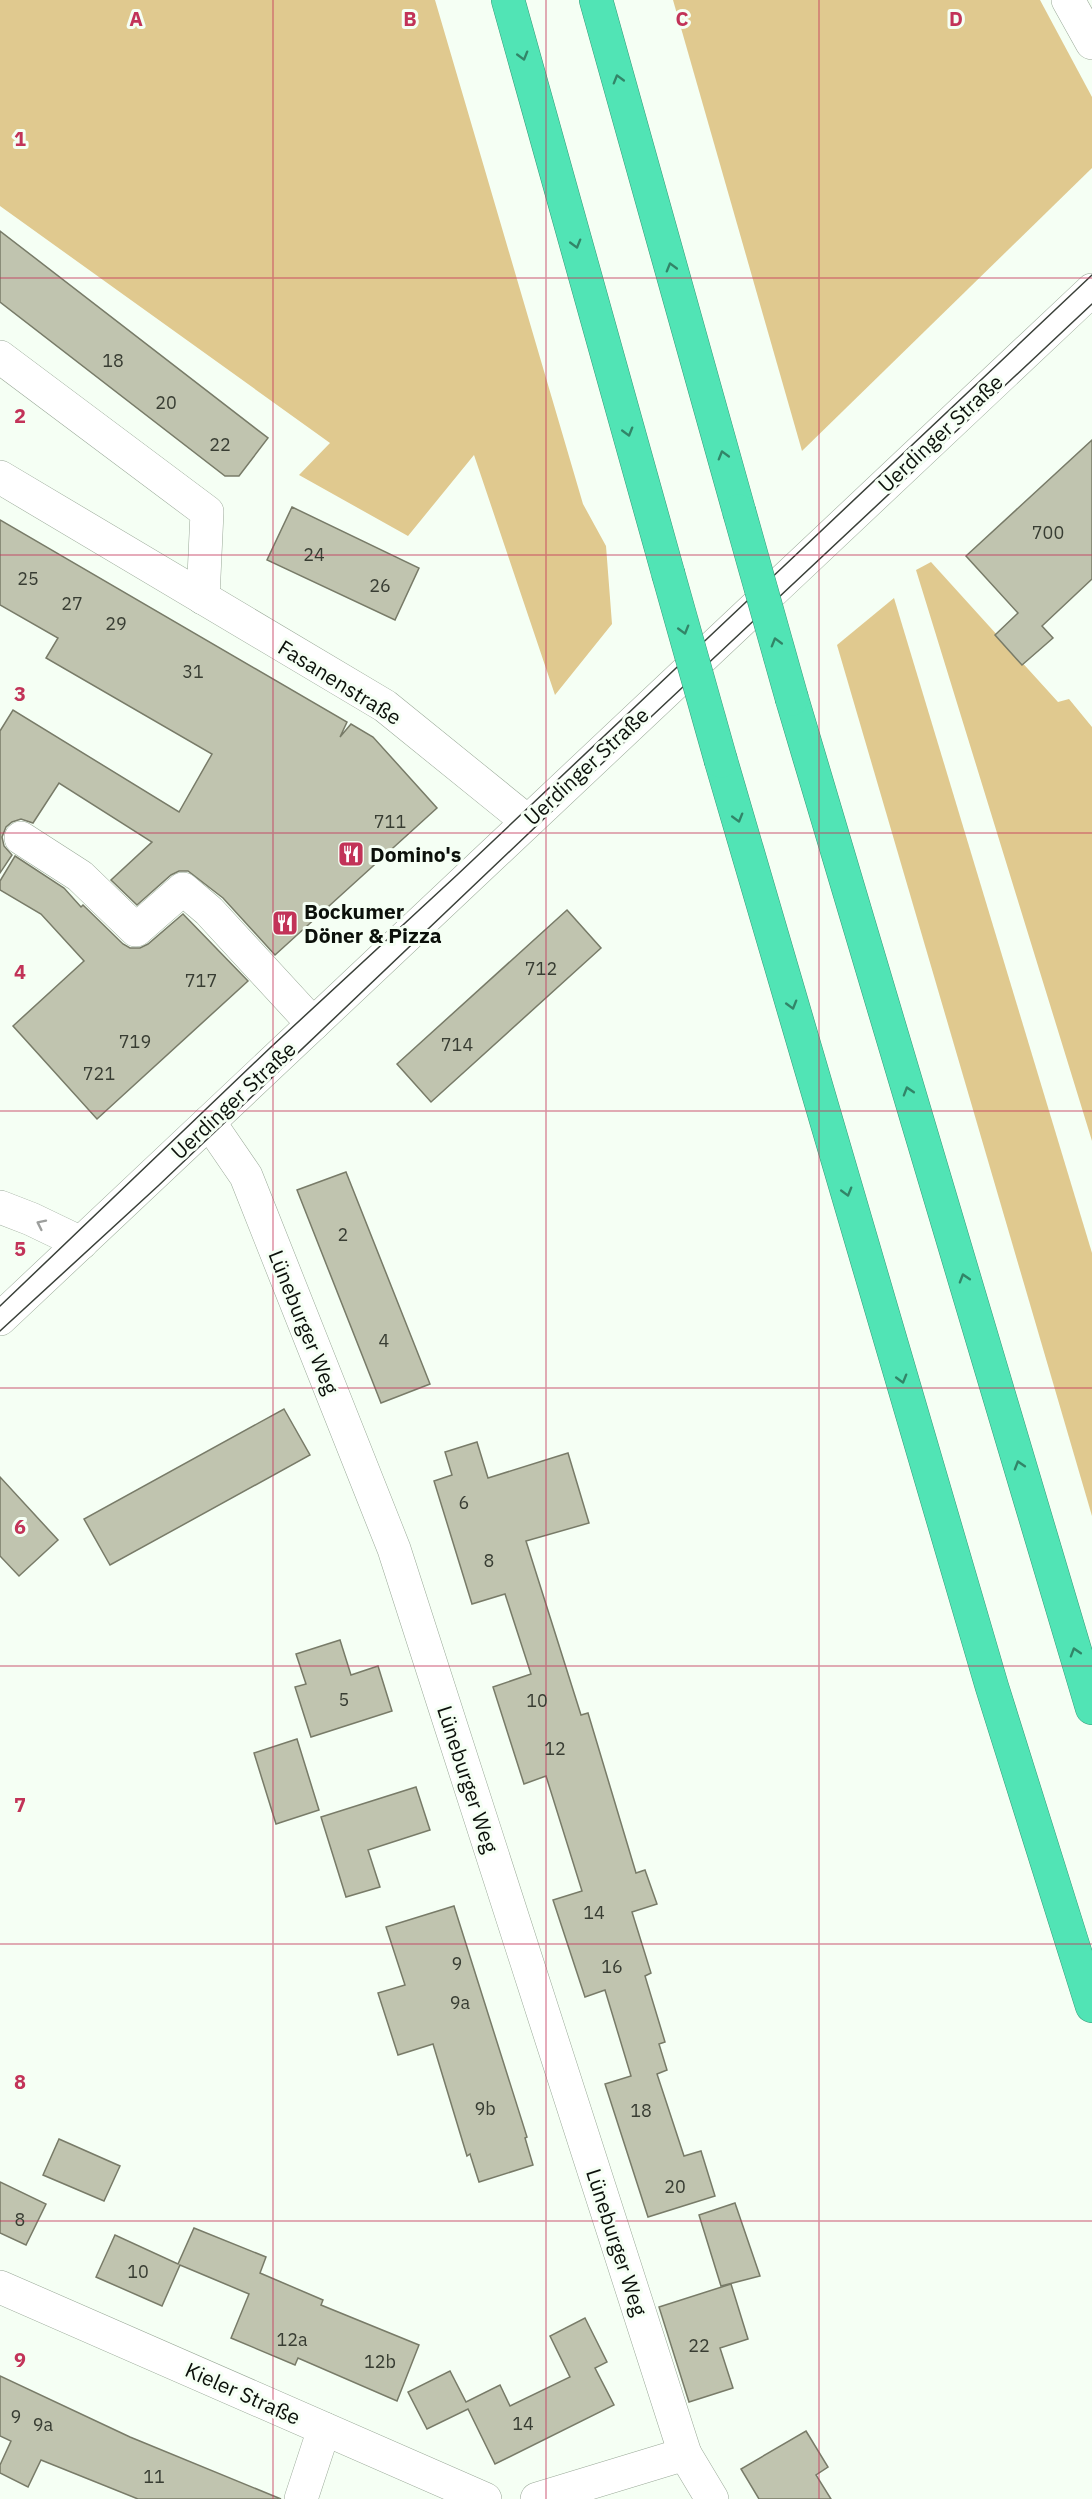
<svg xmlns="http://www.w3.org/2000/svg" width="1092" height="2499" font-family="'IBM Plex Sans',sans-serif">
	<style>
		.green { fill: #e0c98f }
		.building { fill: #c0c4af; stroke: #787b68; stroke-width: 1.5 }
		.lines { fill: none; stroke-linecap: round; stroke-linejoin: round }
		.minor-casing { stroke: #9aa998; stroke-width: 34 }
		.highway-casing { stroke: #389a79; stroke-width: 34 }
		.minor { stroke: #fff; stroke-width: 33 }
		.highway { stroke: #51e4b5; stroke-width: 33 }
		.tram { stroke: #3a4039; stroke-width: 1.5 }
		.highway-bridge-casing { stroke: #389a79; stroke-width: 34; stroke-linecap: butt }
		.highway-bridge { stroke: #51e4b5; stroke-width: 33 }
		.oneway { stroke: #328568 }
		.oneway2 { stroke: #9d9f9d }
		.grid { fill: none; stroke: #c23358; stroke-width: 1.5; stroke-opacity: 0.55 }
		.labels { text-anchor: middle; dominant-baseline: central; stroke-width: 6; stroke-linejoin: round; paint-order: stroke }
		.number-label { font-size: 18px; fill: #383d33 }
		.street-label { font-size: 21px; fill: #0b100a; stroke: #f5fff4 }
		.poi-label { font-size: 21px; font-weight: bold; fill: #0b100a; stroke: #f5fff4; text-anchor: start }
		.grid-label { font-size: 20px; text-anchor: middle; font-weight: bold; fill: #c23358; stroke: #f5fff4; stroke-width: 6; stroke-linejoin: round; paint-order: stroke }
	</style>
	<rect width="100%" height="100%" fill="#f5fff4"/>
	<g class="green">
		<polygon points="0,0 435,0 583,504 606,546 612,624 555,695 474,455 408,536 299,475 330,443 0,206"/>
		<polygon points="673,0 1040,0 1092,97 1092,168 802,451"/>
		<polygon points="931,562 1058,702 1069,699 1092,727 1092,1141 916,570"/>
		<polygon points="894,598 1092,1253 1092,1516 837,645"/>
	</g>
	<g class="building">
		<polygon points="0,231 268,438 239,476 225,476 0,302"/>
		<polygon points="1092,440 1092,579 1042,626 1053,638 1022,665 995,635 1018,613 966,556"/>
		<polygon points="292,507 419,568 395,620 267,560"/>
		<polygon points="0,520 347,722 340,737 351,724 373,737 437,808 275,955 223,898 188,871 179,871 171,875 137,905 111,880 152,842 59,783 33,823 21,819 12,822 6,827 2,837 4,846 12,855 0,873 0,731 13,710 179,812 212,754 46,658 58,638 0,605"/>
		<polygon points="15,856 64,888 81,907 83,905 123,944 130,948 140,948 148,944 183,914 248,981 97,1119 13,1026 84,961 41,914 0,890 0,881"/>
		<polygon points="567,910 601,948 431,1102 397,1064"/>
		<polygon points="346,1172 430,1384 381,1403 297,1190"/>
		<polygon points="284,1409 310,1455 110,1565 84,1519"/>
		<polygon points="477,1442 488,1478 568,1453 589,1523 526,1541 581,1715 588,1713 636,1873 645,1870 657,1904 632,1912 651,1973 645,1976 665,2042 659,2044 667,2070 657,2074 684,2156 701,2151 715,2196 648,2217 605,2084 631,2076 605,1990 585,1997 553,1900 582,1891 546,1776 524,1784 493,1687 531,1674 505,1594 472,1604 434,1481 452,1475 445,1452"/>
		<polygon points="0,1477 58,1540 19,1576 0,1556"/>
		<polygon points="340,1640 351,1675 378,1666 392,1711 311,1737 295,1687 306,1684 296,1654"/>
		<polygon points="297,1739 319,1810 276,1824 254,1753"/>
		<polygon points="416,1787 430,1830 368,1850 380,1887 346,1897 321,1817"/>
		<polygon points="454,1906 527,2137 525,2138 533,2165 479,2182 470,2154 467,2156 433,2044 398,2055 378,1993 405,1985 386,1927"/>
		<polygon points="59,2139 120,2166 104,2201 43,2175"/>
		<polygon points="0,2182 46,2204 26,2245 0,2233"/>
		<polygon points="735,2203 760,2276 721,2286 699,2215"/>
		<polygon points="194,2228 266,2257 260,2273 323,2300 321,2305 419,2345 397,2401 298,2358 295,2365 231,2338 249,2294 211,2278 180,2265 162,2306 96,2277 115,2235 178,2264"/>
		<polygon points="731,2284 748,2339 720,2348 733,2388 689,2402 659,2307"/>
		<polygon points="585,2318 607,2362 595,2368 614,2405 495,2464 468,2409 427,2429 408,2392 450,2371 466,2402 500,2385 510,2406 570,2377 550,2336"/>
		<polygon points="0,2376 130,2437 281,2499 138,2499 41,2460 28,2487 0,2473 0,2465 11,2441 0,2436"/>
		<polygon points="806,2431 828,2467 816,2475 831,2499 759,2499 741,2469"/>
	</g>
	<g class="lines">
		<defs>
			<g id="minor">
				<polyline points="1068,0 1092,43"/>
				<polyline points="0,357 207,512 203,598"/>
				<polyline points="0,477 385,706 527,821"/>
				<polyline points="21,838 80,876 136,930 183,889 209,911 313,1024"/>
				<polyline points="209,1122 246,1176 394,1549 685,2454"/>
				<polyline points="0,1207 31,1219 81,1243"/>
				<polyline points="0,1319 1092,290"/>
				<polyline points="0,2287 485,2499"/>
				<polyline points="301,2499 324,2429"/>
				<polyline points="537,2499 685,2454 712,2499"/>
			</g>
			<g id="highway">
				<polyline points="508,0 668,573"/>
				<polyline points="596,0 739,511"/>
				<polyline points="792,699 1092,1708"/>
				<polyline points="721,761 992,1687 1092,2006"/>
			</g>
		</defs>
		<use href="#minor" class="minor-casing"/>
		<use href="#highway" class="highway-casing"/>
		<use href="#minor" class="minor"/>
		<use href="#highway" class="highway"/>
		<g class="tram">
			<polyline points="0,1306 271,1047 457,875 1092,275"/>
			<polyline points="0,1331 158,1186 653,715 1092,304"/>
		</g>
		<defs>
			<g id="highway-bridge">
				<polyline points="739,511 792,699"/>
				<polyline points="668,573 721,761"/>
			</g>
		</defs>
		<use href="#highway-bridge" class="highway-bridge-casing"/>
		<use href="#highway-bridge" class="highway-bridge"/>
	</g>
	<defs><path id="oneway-chevron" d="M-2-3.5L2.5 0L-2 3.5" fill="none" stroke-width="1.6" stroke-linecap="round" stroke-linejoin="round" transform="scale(1.5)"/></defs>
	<g class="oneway">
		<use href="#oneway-chevron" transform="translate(523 56) rotate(74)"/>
		<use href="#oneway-chevron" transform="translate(618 79) rotate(-106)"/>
		<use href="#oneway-chevron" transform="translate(576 244) rotate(74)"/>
		<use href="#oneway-chevron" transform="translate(671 267) rotate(-106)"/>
		<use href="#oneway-chevron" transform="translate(628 432) rotate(74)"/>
		<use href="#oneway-chevron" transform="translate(723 455) rotate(-106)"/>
		<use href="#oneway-chevron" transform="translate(684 630) rotate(74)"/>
		<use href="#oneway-chevron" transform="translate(776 642) rotate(-106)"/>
		<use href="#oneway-chevron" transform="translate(738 818) rotate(74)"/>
		<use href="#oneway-chevron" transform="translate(792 1005) rotate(74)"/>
		<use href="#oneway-chevron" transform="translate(908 1091) rotate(-107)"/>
		<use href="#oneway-chevron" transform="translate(847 1192) rotate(74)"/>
		<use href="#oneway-chevron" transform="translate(964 1278) rotate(-107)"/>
		<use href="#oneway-chevron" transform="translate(902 1379) rotate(74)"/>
		<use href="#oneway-chevron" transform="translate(1019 1465) rotate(-107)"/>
		<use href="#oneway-chevron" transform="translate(1075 1652) rotate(-107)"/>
	</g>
	<use class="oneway2" href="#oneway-chevron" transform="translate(41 1224) rotate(-154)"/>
	<path class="grid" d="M273 0V2499M546 0V2499M819 0V2499M0 278H1092M0 555H1092M0 833H1092M0 1111H1092M0 1388H1092M0 1666H1092M0 1944H1092M0 2221H1092"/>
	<defs>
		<symbol id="restaurant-square" viewBox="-11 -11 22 22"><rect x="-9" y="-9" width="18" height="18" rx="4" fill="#c23358" stroke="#f5fff4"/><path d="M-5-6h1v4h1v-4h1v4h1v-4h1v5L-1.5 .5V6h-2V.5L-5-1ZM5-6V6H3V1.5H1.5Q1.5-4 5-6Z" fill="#fff"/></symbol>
	</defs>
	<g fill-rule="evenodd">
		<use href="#restaurant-square" x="336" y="839" width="30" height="30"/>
		<use href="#restaurant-square" x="270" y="908" width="30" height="30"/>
	</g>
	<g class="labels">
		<g class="number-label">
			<text x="113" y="360">18</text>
			<text x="166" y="402">20</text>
			<text x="220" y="444">22</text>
			<text x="1048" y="532">700</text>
			<text x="314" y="554">24</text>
			<text x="28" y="578">25</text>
			<text x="380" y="585">26</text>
			<text x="72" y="603">27</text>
			<text x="116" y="623">29</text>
			<text x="193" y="671">31</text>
			<text x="390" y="821">711</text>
			<text x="541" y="968">712</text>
			<text x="201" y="980">717</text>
			<text x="135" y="1041">719</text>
			<text x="457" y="1044">714</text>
			<text x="99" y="1073">721</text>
			<text x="343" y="1234">2</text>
			<text x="384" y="1340">4</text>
			<text x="464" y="1502">6</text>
			<text x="489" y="1560">8</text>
			<text x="344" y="1699">5</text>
			<text x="537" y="1700">10</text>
			<text x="555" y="1748">12</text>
			<text x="594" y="1912">14</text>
			<text x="457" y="1963">9</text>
			<text x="612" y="1966">16</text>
			<text x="460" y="2002">9a</text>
			<text x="485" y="2108">9b</text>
			<text x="641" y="2110">18</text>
			<text x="675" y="2186">20</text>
			<text x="20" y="2219">8</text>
			<text x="138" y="2271">10</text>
			<text x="292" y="2339">12a</text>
			<text x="699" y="2345">22</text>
			<text x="380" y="2361">12b</text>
			<text x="16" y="2416">9</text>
			<text x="523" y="2423">14</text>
			<text x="43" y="2424">9a</text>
			<text x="154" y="2476">11</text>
		</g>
		<g class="street-label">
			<text transform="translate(940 433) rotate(-43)">Uerdinger Straße</text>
			<text transform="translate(340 682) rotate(32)">Fasanenstraße</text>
			<text transform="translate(586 766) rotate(-43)">Uerdinger Straße</text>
			<text transform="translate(233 1100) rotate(-43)">Uerdinger Straße</text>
			<text transform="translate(304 1322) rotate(68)">Lüneburger Weg</text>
			<text transform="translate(468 1779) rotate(72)">Lüneburger Weg</text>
			<text transform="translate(617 2242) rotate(72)">Lüneburger Weg</text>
			<text transform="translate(243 2393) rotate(24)">Kieler Straße</text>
		</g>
		<g class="poi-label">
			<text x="370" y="854">Domino's</text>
			<text x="304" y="911">Bockumer<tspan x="304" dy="24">Döner &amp; Pizza</tspan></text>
		</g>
	</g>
	<g class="grid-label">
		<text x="136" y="26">A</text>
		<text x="410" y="26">B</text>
		<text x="682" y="26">C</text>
		<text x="956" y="26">D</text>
		<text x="20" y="146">1</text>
		<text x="20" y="423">2</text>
		<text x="20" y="701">3</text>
		<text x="20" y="979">4</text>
		<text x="20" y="1256">5</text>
		<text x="20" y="1534">6</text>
		<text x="20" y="1812">7</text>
		<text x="20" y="2089">8</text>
		<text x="20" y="2367">9</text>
	</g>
</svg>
